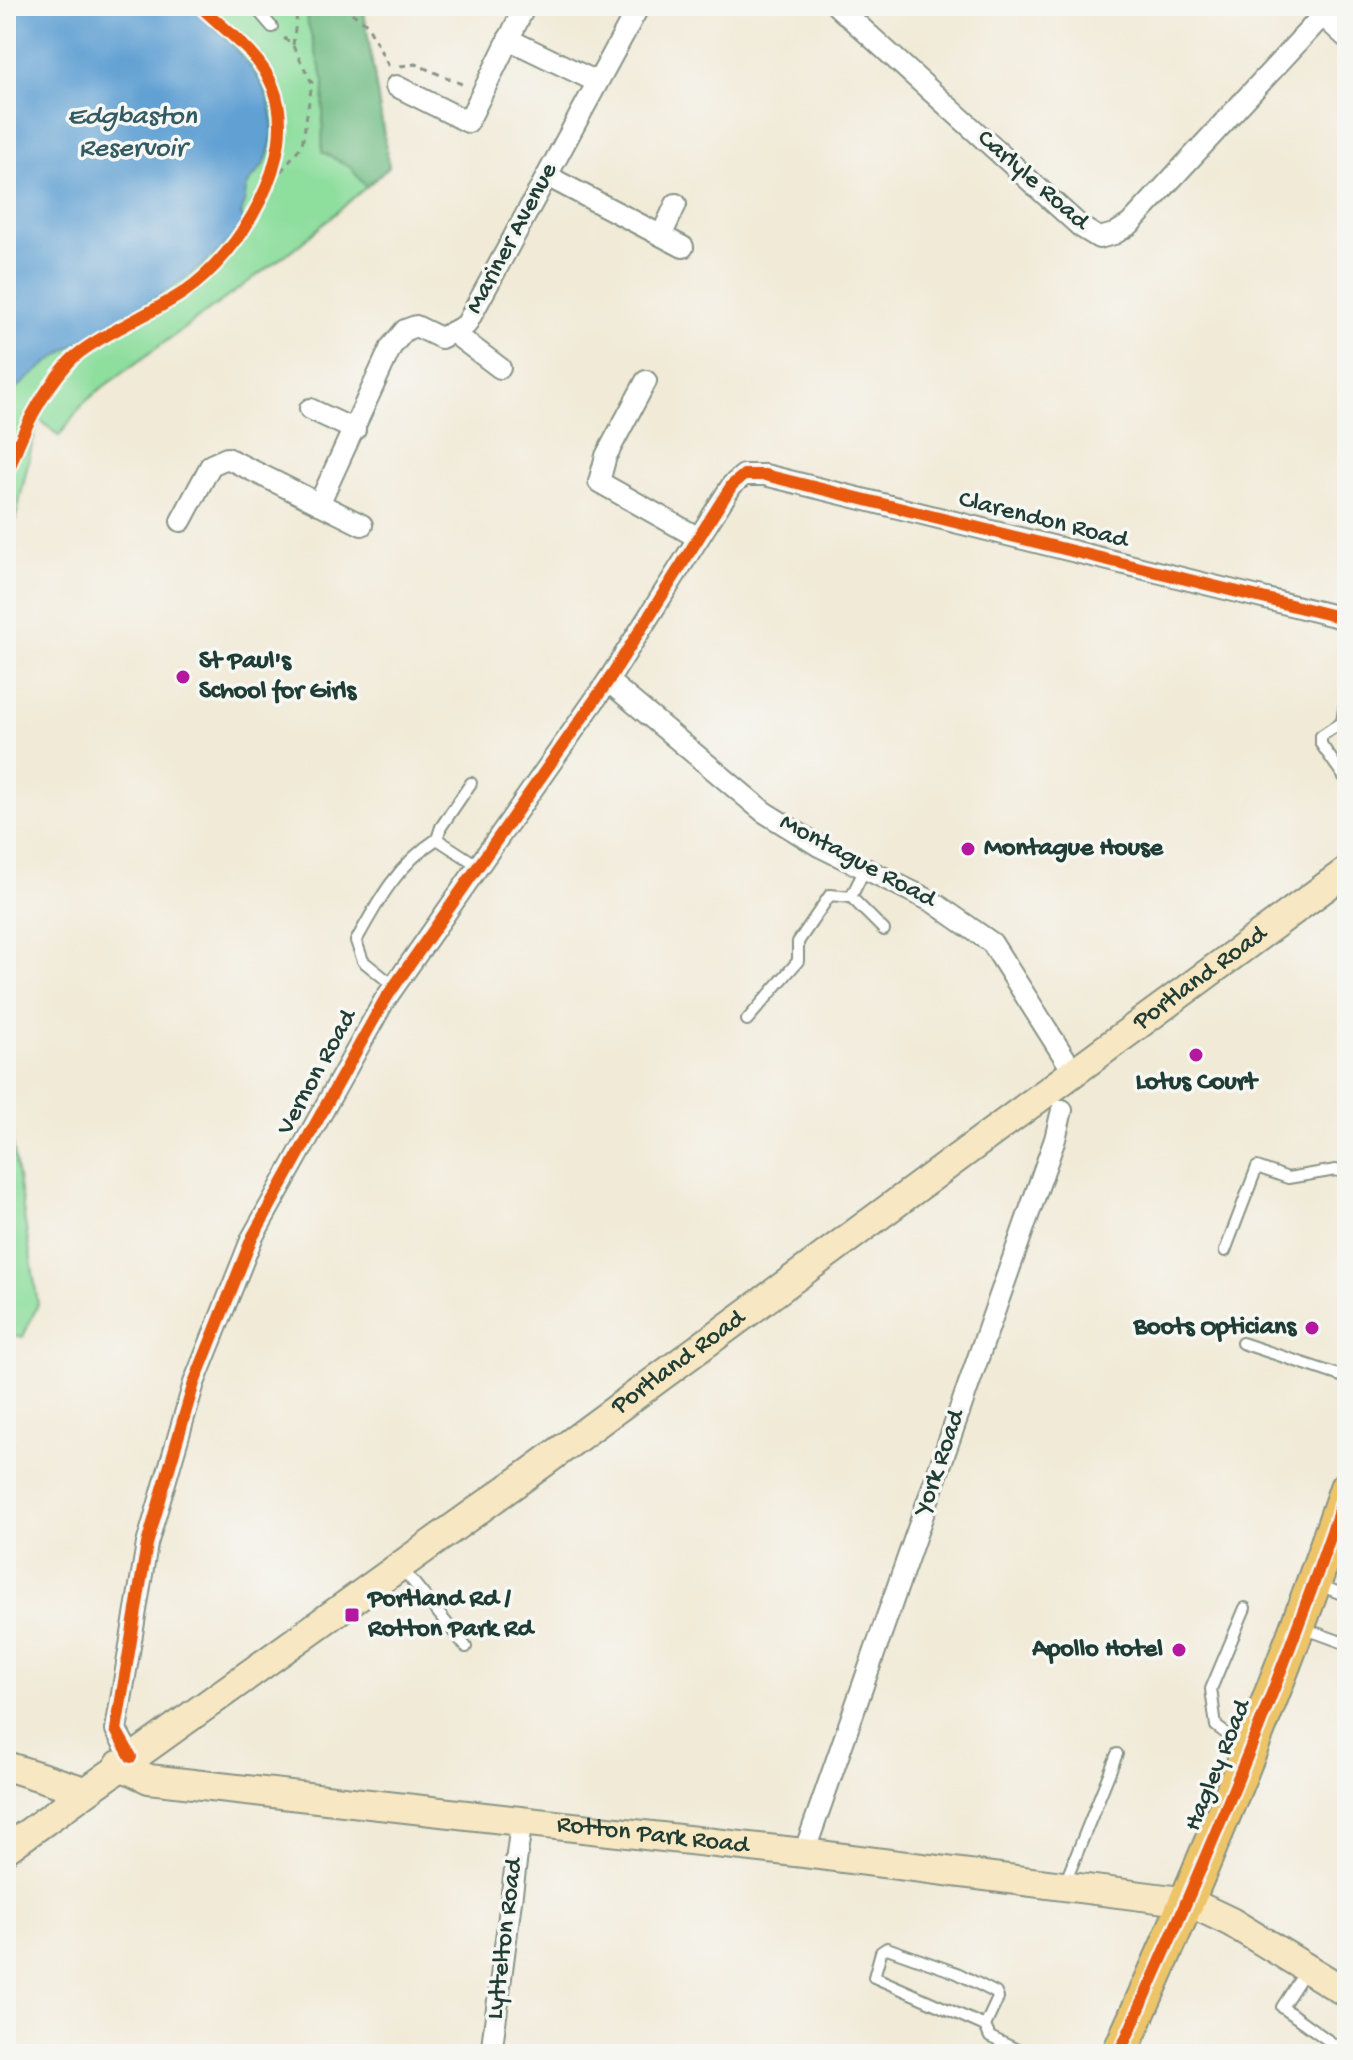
<svg xmlns="http://www.w3.org/2000/svg" width="1353" height="2060" font-family="'Gochi Hand',sans-serif">
	<style>
		.green { fill: #8ede9e; stroke: #568e69; stroke-width: 2 }
		.forest { fill: #72bd85; stroke: #487d5c; stroke-width: 2 }
		.water { fill: #60a0d3; stroke: #406e84; stroke-width: 2 }
		.lines { fill: none; stroke-linecap: round; stroke-linejoin: round }
		.service-casing { stroke: #889486; stroke-width: 14 }
		.minor-casing { stroke: #889486; stroke-width: 24 }
		.secondary-casing { stroke: #889486; stroke-width: 32 }
		.trunk-casing { stroke: #889486; stroke-width: 38 }
		.path { stroke: #889486; stroke-width: 3; stroke-dasharray: 6 6; stroke-linecap: butt }
		.service { stroke: #fff; stroke-width: 10 }
		.minor { stroke: #fff; stroke-width: 20 }
		.secondary { stroke: #f8e7c3; stroke-width: 28 }
		.trunk { stroke: #eec469; stroke-width: 34 }
		.cycleway-casing { stroke: #f6f6f2; stroke-width: 17 }
		.cycleway { stroke: #e8590c; stroke-width: 12 }
		.poi-dot { fill: #b5179e; stroke: #f6f6f2; stroke-width: 3 }
		.labels { text-anchor: middle; dominant-baseline: central; stroke-width: 7; stroke-linejoin: round; paint-order: stroke }
		.street-label { font-size: 26px; fill: #1f3d34; stroke: #f6f6f2 }
		.poi-label { font-size: 26px; font-weight: bold; fill: #1f3d34; stroke: #f6f6f2; text-anchor: start }
		.water-label { font-size: 28px; font-style: italic; fill: #325b64; stroke: #f6f6f2 }
	</style>
	<rect width="100%" height="100%" fill="#f6f6f2"/>
	<filter id="ink" filterUnits="userSpaceOnUse"><feTurbulence type="fractalNoise" baseFrequency=".0125" numOctaves="2"/><feDisplacementMap in="SourceGraphic" scale="16" xChannelSelector="R" yChannelSelector="G"/><feConvolveMatrix kernelMatrix="1 2 1 2 8 2 1 2 1" color-interpolation-filters="sRGB"/></filter>
	<filter id="wash" filterUnits="userSpaceOnUse"><feTurbulence type="fractalNoise" baseFrequency=".006" numOctaves="4" result="noise"/><feDisplacementMap in="SourceGraphic" scale="32" xChannelSelector="R" yChannelSelector="G"/><feGaussianBlur stdDeviation="1.8" result="paint"/><feColorMatrix in="noise" values="0 0 0 0 0 0 0 0 0 0 0 0 0 0 0 0 0 1.4 0 .05"/><feComposite in="paint" operator="in"/></filter>
	<g filter="url(#wash)">
		<rect width="100%" height="100%" fill="#f1ead7"/>
		<g class="green">
			<polygon points="6,6 363,6 389,167 299,245 103,387 84,403 59,436 38,418 6,562"/>
			<polygon points="6,1102 38,1304 23,1337 6,1334"/>
		</g>
		<polygon class="forest" points="303,6 363,6 389,167 366,187 350,167 322,152 324,82"/>
		<path class="water" d="M6 6H192C235 49 293 92 266 160 262 170 247 181 246 190 245 199 244 205 241 214L245 221C198 286 119 313 55 358 38 370 22 384 6 397Z"/>
	</g>
	<g filter="url(#ink)">
		<g class="lines">
			<defs>
				<g id="service">
					<polyline points="254,6 272,27"/>
					<polyline points="1347,690 1342,722 1347,734"/>
					<polyline points="1342,722 1321,736 1321,744 1347,781"/>
					<polyline points="437,839 441,827 471,783"/>
					<polyline points="865,869 851,897 884,930"/>
					<path d="M394 986 363 961 356 941C378 901 398 864 437 839L477 865"/>
					<polyline points="747,1020 798,961 798,942 830,895 851,897"/>
					<polyline points="1225,1251 1257,1167 1288,1178 1336,1170 1347,1174"/>
					<polyline points="1242,1343 1347,1378"/>
					<polyline points="401,1567 466,1647"/>
					<polyline points="1319,1585 1347,1596"/>
					<polyline points="1303,1628 1347,1644"/>
					<polyline points="1244,1747 1216,1726 1211,1689 1245,1608"/>
					<polyline points="1065,1883 1117,1754"/>
					<polyline points="1306,1970 1282,2007 1347,2054"/>
					<polyline points="985,2026 998,1998 996,1993 957,1973 887,1948 881,1952 874,1977 985,2026 990,2037 1026,2054"/>
				</g>
				<g id="minor">
					<polyline points="837,6 1081,227 1099,238 1114,234 1130,224 1323,15"/>
					<polyline points="1312,6 1347,38"/>
					<polyline points="508,39 595,81"/>
					<polyline points="396,86 468,122 525,6"/>
					<polyline points="547,176 683,247"/>
					<polyline points="662,234 676,204"/>
					<polyline points="455,334 500,368"/>
					<polyline points="646,381 606,456 599,482 697,537"/>
					<polyline points="310,409 355,430"/>
					<polyline points="319,504 391,347 405,330 416,326 441,338 466,325 639,6"/>
					<polyline points="181,521 211,465 227,458 362,525"/>
					<polyline points="608,681 764,812 819,846 933,902 992,943 1073,1071"/>
					<polyline points="131,1757 116,1730 147,1544 194,1383 252,1238 384,1001 608,681 732,485 744,475 765,475 1347,619"/>
					<polyline points="804,1853 1055,1139 1062,1110"/>
					<polyline points="491,2054 521,1824"/>
				</g>
				<g id="secondary">
					<path id="s1" d="M119 1765 149 1779 804 1853 1189 1902 1231 1922 1347 1993"/>
					<polyline points="6,1766 85,1791"/>
					<path id="s2" d="M6 1849 531 1472 1347 871"/>
				</g>
				<path id="trunk" d="M1119 2054C1203 1869 1282 1681 1347 1488"/>
			</defs>
			<use href="#service" class="service-casing"/>
			<use href="#minor" class="minor-casing"/>
			<use href="#secondary" class="secondary-casing"/>
			<use href="#trunk" class="trunk-casing"/>
			<g class="path">
				<polyline points="342,6 367,24 389,67"/>
				<polyline points="293,45 298,6"/>
				<polyline points="400,66 415,64 464,85"/>
				<polyline points="266,190 302,145 312,83 293,46 283,37"/>
			</g>
			<use href="#service" class="service"/>
			<use href="#minor" class="minor"/>
			<use href="#secondary" class="secondary"/>
			<use href="#trunk" class="trunk"/>
			<defs>
				<g id="cycleway">
					<path d="M6 479C19 436 40 395 69 362 90 339 156 312 184 292 240 254 301 156 273 87 260 54 225 30 200 6"/>
					<polyline points="131,1757 116,1730 147,1544 194,1383 252,1238 384,1001 608,681 732,485 744,475 765,475 1347,619"/>
					<path d="M1119 2054C1203 1869 1282 1681 1347 1488"/>
				</g>
			</defs>
			<use href="#cycleway" class="cycleway-casing"/>
			<use href="#cycleway" class="cycleway"/>
		</g>
	</g>
	<g class="poi-dot">
		<circle cx="183" cy="677" r="8"/>
		<circle cx="968" cy="849" r="8"/>
		<circle cx="1196" cy="1055" r="8"/>
		<circle cx="1312" cy="1328" r="8"/>
		<rect x="344" y="1607" width="16" height="16" rx="4"/>
		<circle cx="1179" cy="1650" r="8"/>
	</g>
	<g class="labels">
		<g class="street-label">
			<text transform="translate(1032 181) rotate(41)">Carlyle Road</text>
			<text transform="translate(513 239) rotate(-62)">Mariner Avenue</text>
			<text transform="translate(1043 521) rotate(14)">Clarendon Road</text>
			<text transform="translate(857 862) rotate(28)">Montague Road</text>
			<text stroke="none"><textPath href="#s2" startOffset="1478">Portland Road</textPath></text>
			<text transform="translate(318 1073) rotate(-61)">Vernon Road</text>
			<text stroke="none"><textPath href="#s2" startOffset="830">Portland Road</textPath></text>
			<text transform="translate(941 1463) rotate(-71)">York Road</text>
			<text transform="translate(1219 1766) rotate(-68)">Hagley Road</text>
			<text stroke="none"><textPath href="#s1" startOffset="540">Rotton Park Road</textPath></text>
			<text transform="translate(506 1939) rotate(-83)">Lyttelton Road</text>
		</g>
		<g class="poi-label">
			<text x="199" y="662">St Paul's<tspan x="199" dy="30">School for Girls</tspan></text>
			<text x="984" y="849">Montague House</text>
			<text x="1196" y="1083" text-anchor="middle">Lotus Court</text>
			<text x="1296" y="1328" text-anchor="end">Boots Opticians</text>
			<text x="368" y="1600">Portland Rd /<tspan x="368" dy="30">Rotton Park Rd</tspan></text>
			<text x="1163" y="1650" text-anchor="end">Apollo Hotel</text>
		</g>
		<g class="water-label">
			<text x="132" y="117">Edgbaston<tspan x="132" dy="32">Reservoir</tspan></text>
		</g>
	</g>
	<rect width="1353" height="2060" fill="none" stroke="#f6f6f2" stroke-width="32"/>
</svg>
